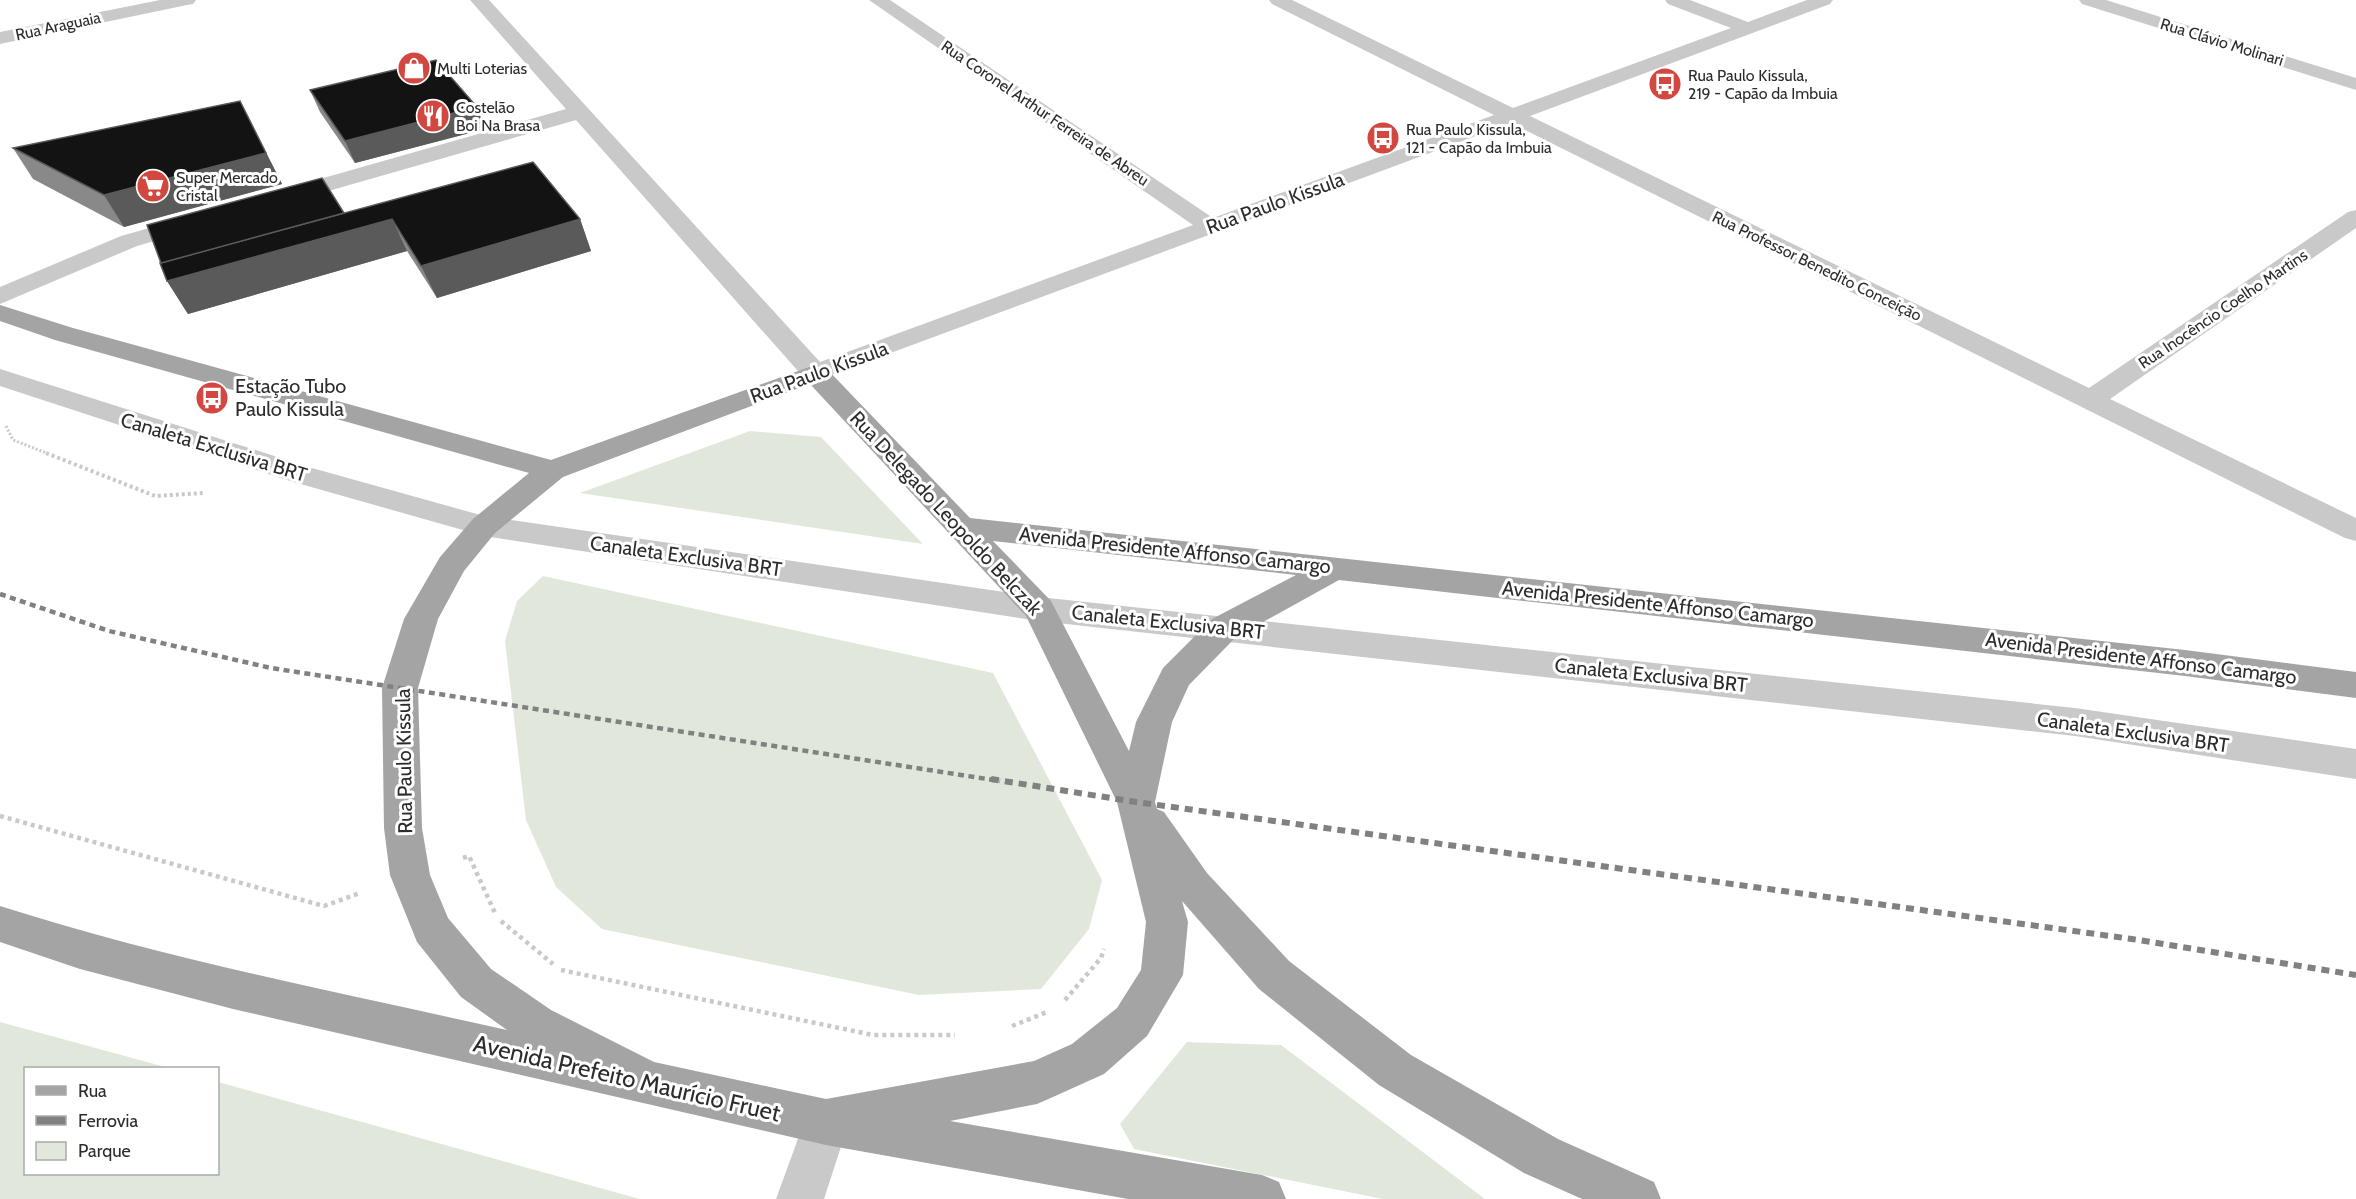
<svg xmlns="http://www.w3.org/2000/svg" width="2356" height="1199" font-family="Cabin,sans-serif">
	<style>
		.green { fill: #e1e8db }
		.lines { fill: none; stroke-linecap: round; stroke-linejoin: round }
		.path-far2 { stroke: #c9c9c9; stroke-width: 3; stroke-dasharray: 2 2; stroke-linecap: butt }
		.path-far1 { stroke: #c9c9c9; stroke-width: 4; stroke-dasharray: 3 3; stroke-linecap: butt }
		.path { stroke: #c9c9c9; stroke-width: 4.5; stroke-dasharray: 4 4; stroke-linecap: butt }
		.minor { fill: #c9c9c9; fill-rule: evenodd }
		.major { fill: #a4a4a4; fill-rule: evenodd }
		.rail-far1 { stroke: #818181; stroke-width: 4.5; stroke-dasharray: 6 4.5; stroke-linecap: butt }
		.rail { stroke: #818181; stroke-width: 6; stroke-dasharray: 8 6; stroke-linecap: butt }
		.wall { fill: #898989 }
		.shaded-wall { fill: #5a5a5a }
		.building { fill: #131313; stroke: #5a5a5a; stroke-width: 1.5 }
		.labels { text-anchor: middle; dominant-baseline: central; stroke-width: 6; stroke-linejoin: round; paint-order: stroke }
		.far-street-label { font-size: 16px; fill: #2c2c2c; stroke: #fff }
		.far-poi-label { font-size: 16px; fill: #2c2c2c; stroke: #fff; text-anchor: start }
		.street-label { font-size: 20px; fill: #2c2c2c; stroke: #fff }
		.poi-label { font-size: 20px; fill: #2c2c2c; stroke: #fff; text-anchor: start }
		.near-street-label { font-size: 24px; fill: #2c2c2c; stroke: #fff }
	</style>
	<rect width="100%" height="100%" fill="#fff"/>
	<g class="green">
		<polygon points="750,431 821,437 923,544 580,493"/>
		<polygon points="543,576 993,673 1102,880 1089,929 1041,989 919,995 602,929 556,887 526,820 505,641 517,601"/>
		<polygon points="0,1022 169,1068 26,1068 26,1174 218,1174 218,1082 640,1199 0,1199"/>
		<polygon points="1187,1042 1281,1045 1485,1199 1383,1199 1134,1149 1120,1124"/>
	</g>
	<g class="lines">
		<polyline class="path-far2" points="6,426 13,440 49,454"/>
		<polyline class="path-far1" points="46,453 155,496 204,493"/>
		<g class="path">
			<polyline points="0,816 324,906 360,893"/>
			<polyline points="463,858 469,856 495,913"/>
			<polyline points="501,921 553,964"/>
			<polyline points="561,970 873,1035 955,1035"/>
			<polyline points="1065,1000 1101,958 1104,949"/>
			<polyline points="1012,1026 1047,1012"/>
		</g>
		<g class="minor">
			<polygon points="160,0 196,0 193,4 187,5 0,44 0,32"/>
			<polygon points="470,0 489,0 820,362 1193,225 869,0 890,0 1213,218 1494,115 1272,4 1269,0 1292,0 1513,108 1731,28 1668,4 1665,0 1690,0 1748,22 1807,0 1833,0 1830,4 1530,116 2089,388 2348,212 2356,210 2356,228 2110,399 2356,518 2356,541 2345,538 1511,123 815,381 805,379 576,120 290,202 282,204 274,202 271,197 274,192 566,109"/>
			<polygon points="2079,0 2106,0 2356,78 2356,90 2082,4"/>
			<polygon points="195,215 203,217 207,222 203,227 137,246 0,304 0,287 121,236"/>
			<polygon points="0,369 312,468 484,516 1039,597 2075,708 2356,749 2356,779 2075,736 1039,621 484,536 290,481 0,386"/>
			<polygon points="826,1099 842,1106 849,1122 824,1199 776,1199 810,1106"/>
		</g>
		<path class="major" d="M0 305 73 328 551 460 815 365 825 367 970 518 2185 650 2356 672V698L2185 676 1339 580 1236 637 1189 685 1172 722 1155 802 1157 809 1164 812 1207 873 1289 961 1411 1055 1558 1139 1654 1182 1661 1199H1582L1524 1173 1379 1085 1259 989 1182 901 1188 922 1183 975 1147 1036 1104 1074 1053 1097 1037 1104 950 1121 1262 1175 1279 1182 1286 1199H1128L826 1145 233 1009 80 969 0 942V906C166 959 337 992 507 1030L461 997 417 942 390 875 384 828 382 688 404 619 440 557 473 519 529 473 55 340 0 321ZM810 384 1026 616 1117 802 1146 922 1141 970 1117 1008 1072 1044 1034 1061 826 1099 654 1062 551 1010 491 969 448 918 430 875 422 828 418 688 438 619 464 571 495 533 563 477ZM993 541 1296 575 1212 619 1163 668 1136 722 1129 751 1051 601Z"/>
		<polyline class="rail-far1" points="0,594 109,631 271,668 1000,781"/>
		<polyline class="rail" points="991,779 1136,802 2132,939 2356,975"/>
	</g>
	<g class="wall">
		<polygon points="310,90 485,129 355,163 320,112"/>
		<polygon points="240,101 282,184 124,227 33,179 13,148"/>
		<polygon points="344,213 580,219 591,251 437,298 407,251 188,314 167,281"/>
	</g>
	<g class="shaded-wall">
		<polygon points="240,101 282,184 124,227 104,195"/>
		<polygon points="477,107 485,129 355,163 345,141"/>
		<polygon points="392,219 407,251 188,314 167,281"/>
		<polygon points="580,219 591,251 437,298 421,266"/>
	</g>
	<g class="building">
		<polygon points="436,60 477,107 345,141 310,90"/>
		<polygon points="240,101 266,153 104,195 13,148"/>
		<polygon points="533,162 580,219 421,266 392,219 167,281 160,263"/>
		<polygon points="322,178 344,213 161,263 147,225"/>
	</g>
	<defs>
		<symbol id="shop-disc" viewBox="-11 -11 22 22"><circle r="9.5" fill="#d24840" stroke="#fff"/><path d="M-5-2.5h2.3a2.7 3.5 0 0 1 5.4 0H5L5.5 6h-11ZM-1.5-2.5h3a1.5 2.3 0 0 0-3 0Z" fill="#fff"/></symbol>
		<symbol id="bus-disc" viewBox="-11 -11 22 22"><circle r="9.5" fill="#d24840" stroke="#fff"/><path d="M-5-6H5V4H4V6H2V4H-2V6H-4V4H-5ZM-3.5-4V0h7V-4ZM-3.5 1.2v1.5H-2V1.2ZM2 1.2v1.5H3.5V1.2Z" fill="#fff"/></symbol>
		<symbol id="restaurant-disc" viewBox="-11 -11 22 22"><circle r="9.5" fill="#d24840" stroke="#fff"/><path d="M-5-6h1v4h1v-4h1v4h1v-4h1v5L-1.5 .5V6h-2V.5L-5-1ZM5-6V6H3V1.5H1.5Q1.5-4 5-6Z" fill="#fff"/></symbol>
		<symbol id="supermarket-disc" viewBox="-11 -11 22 22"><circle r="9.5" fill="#d24840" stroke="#fff"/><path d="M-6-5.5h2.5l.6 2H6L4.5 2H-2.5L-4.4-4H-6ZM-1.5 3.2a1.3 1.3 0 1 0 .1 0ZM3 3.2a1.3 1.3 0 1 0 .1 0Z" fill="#fff"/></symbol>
	</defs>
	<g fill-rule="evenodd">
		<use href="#shop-disc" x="395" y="49" width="38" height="38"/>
		<use href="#bus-disc" x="1646" y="65" width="38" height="38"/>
		<use href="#restaurant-disc" x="414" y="97" width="38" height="38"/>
		<use href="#bus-disc" x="1364" y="119" width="38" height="38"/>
		<use href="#supermarket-disc" x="134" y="167" width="38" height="38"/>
		<use href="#bus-disc" x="193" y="379" width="38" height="38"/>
	</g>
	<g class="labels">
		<g class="far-street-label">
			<text transform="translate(58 26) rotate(-12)">Rua Araguaia</text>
			<text transform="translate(2222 42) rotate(17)">Rua Clávio Molinari</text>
			<text transform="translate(1045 113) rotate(34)">Rua Coronel Arthur Ferreira de Abreu</text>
			<text transform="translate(1817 266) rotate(26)">Rua Professor Benedito Conceição</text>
			<text transform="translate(2223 309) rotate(-34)">Rua Inocêncio Coelho Martins</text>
		</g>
		<g class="far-poi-label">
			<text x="437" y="68">Multi Loterias</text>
			<text x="1688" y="75">Rua Paulo Kissula,<tspan x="1688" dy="18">219 - Capão da Imbuia</tspan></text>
			<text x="456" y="107">Costelão<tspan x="456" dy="18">Boi Na Brasa</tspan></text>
			<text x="1406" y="129">Rua Paulo Kissula,<tspan x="1406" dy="18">121 - Capão da Imbuia</tspan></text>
			<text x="176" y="177">Super Mercado<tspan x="176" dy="18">Cristal</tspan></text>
		</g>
		<g class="street-label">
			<text transform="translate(1275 203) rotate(-20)">Rua Paulo Kissula</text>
			<text transform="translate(819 372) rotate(-20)">Rua Paulo Kissula</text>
			<text transform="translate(214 447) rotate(17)">Canaleta Exclusiva BRT</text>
			<text transform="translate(946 513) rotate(47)">Rua Delegado Leopoldo Belczak</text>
			<text transform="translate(1175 550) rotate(6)">Avenida Presidente Affonso Camargo</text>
			<text transform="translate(686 556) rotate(8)">Canaleta Exclusiva BRT</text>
			<text transform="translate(1658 604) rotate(6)">Avenida Presidente Affonso Camargo</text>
			<text transform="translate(1168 622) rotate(6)">Canaleta Exclusiva BRT</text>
			<text transform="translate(2141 658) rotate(7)">Avenida Presidente Affonso Camargo</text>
			<text transform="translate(1651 675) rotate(6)">Canaleta Exclusiva BRT</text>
			<text transform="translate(2133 732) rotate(8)">Canaleta Exclusiva BRT</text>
			<text transform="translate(404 761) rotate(-91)">Rua Paulo Kissula</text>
		</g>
		<g class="poi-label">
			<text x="235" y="386">Estação Tubo<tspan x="235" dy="23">Paulo Kissula</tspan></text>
		</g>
		<g class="near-street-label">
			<text transform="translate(627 1078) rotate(13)">Avenida Prefeito Maurício Fruet</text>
		</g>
	</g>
	<rect x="24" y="1067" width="195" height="108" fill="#ffffff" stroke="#ababab" stroke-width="1.5"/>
	<rect x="36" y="1086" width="30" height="9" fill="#a4a4a4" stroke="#ababab" stroke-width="1.5"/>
	<text x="78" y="1097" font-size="18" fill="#2c2c2c">Rua</text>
	<rect x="36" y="1116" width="30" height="9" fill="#818181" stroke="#ababab" stroke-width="1.5"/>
	<text x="78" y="1127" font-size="18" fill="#2c2c2c">Ferrovia</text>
	<rect x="36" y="1142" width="30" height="18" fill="#e1e8db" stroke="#ababab" stroke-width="1.5"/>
	<text x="78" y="1157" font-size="18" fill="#2c2c2c">Parque</text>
</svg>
